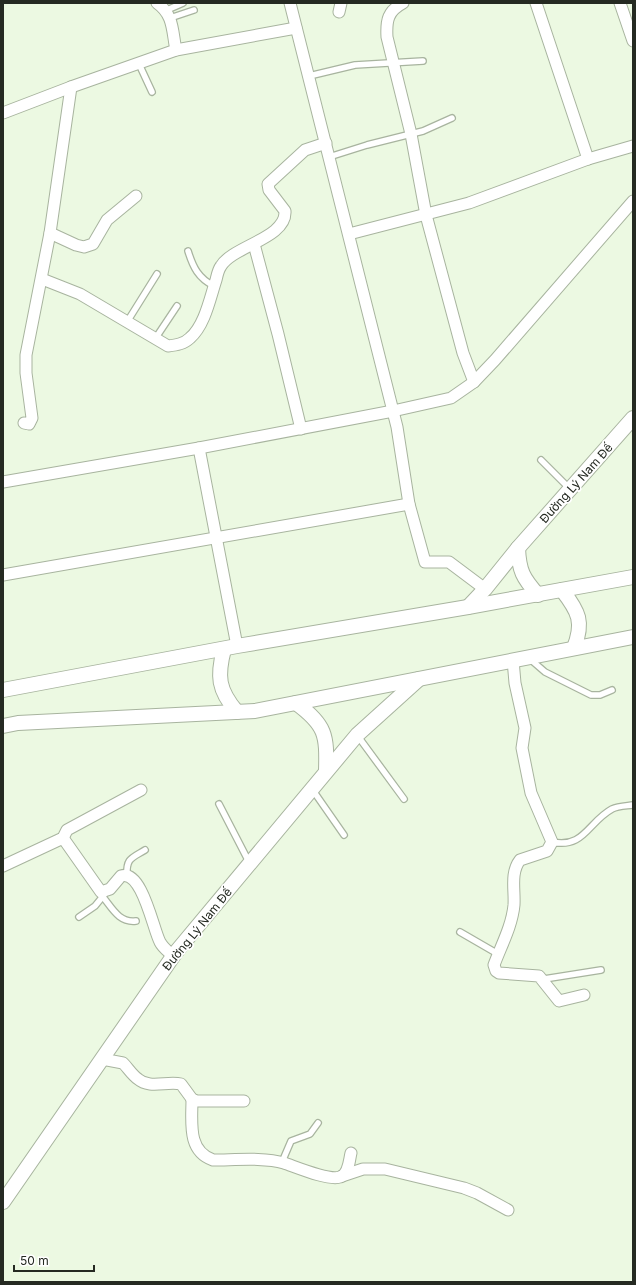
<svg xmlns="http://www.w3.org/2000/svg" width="636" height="1285" font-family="Inter,sans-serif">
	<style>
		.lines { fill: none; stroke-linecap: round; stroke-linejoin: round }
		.service-casing { stroke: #a8b49f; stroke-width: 8 }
		.minor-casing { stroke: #a8b49f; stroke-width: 13 }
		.tertiary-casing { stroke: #a8b49f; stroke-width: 16 }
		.service { stroke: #fff; stroke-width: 5.5 }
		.minor { stroke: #fff; stroke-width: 11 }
		.tertiary { stroke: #fff; stroke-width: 14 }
		.labels { text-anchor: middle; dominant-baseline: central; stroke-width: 3.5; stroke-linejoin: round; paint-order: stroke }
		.street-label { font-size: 12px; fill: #252a22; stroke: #fff }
	</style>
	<rect width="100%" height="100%" fill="#ecf9e2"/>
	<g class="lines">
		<defs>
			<g id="service">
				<polyline points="167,10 183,3"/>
				<polyline points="170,18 194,10"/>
				<polyline points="139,64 152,92"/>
				<polyline points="309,76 355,65 423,61"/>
				<polyline points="329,157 367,145 423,131 452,118"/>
				<path d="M188 251C193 267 198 278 214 286"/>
				<polyline points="127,322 157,274"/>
				<polyline points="155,339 177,306"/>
				<polyline points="541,460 570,489"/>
				<polyline points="530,659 545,672 591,695 600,695 612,690"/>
				<polyline points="357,735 404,799"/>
				<polyline points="312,789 344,835"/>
				<polyline points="219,804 249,862"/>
				<path d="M552 842C584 849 588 822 612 809 618 806 626 806 633 805"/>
				<path d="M127 875C126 858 132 858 145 850"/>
				<path d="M103 897C112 908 119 923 136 921"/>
				<polyline points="79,917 95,906 104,895"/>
				<polyline points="460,932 498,954"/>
				<polyline points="544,979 601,970"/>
				<polyline points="282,1162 291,1141 310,1134 318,1123"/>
			</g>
			<g id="minor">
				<path d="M157 3C174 15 172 31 176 50"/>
				<polyline points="290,3 397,427 409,504 425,562 449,562 485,589"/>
				<path d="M403 3C388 11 386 20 387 37L411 134 426 215 463 353 474 382"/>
				<polyline points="536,3 588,159"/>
				<polyline points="620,3 633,41"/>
				<polyline points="339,12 341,3"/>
				<polyline points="3,113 71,87 176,50 296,28"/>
				<polyline points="50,233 76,245 84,247 93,244 107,220 136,196"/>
				<polyline points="349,234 469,203 588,159 633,146"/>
				<polyline points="254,244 278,334 301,429"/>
				<path d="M42 279 80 294 168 346C176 345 184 344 190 338 205 325 210 298 216 280 217 276 218 270 221 266 233 246 287 238 285 211L269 190 268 184 305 150 326 143"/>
				<polyline points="24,423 29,424 32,418 26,373 26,355 50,233 71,87"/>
				<polyline points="199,448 237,646"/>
				<polyline points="3,482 199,448 393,411 451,398 474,382 495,360 633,201"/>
				<polyline points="3,575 409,504"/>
				<path d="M513 660 515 683 525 728 522 748 531 793 552 842 547 851 520 860C510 873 515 890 514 905 512 926 501 946 494 965L496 971 499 973 539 976 559 1001 584 995"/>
				<path d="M63 838 101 892 110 889 121 876C142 869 153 929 160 942 163 948 169 952 173 956"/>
				<polyline points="3,866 63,838 67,830 141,790"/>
				<path d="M102 1059 123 1063C128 1068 132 1075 138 1079 149 1089 167 1081 181 1084L192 1099 197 1101H244"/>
				<path d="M192 1099C192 1122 187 1151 213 1160 234 1160 264 1157 284 1163 296 1167 329 1181 340 1177 349 1174 349 1161 351 1153"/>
				<polyline points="342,1176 363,1169 385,1169 464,1188 477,1193 508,1210"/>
			</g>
			<g id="tertiary">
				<path d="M518 548C519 571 523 578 538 595"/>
				<path d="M562 590C579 612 584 622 574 648"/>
				<polyline points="468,607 485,589 518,548 633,418"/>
				<path d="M224 649C217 676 218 690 237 712"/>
				<polyline points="3,690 237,646 468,607 633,577"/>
				<path d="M296 703C326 725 327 735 326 771"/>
				<polyline points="3,726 18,723 255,711 633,637"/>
				<polyline points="3,1202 176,952 357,735 419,679"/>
			</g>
		</defs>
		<use href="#service" class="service-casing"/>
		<use href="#minor" class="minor-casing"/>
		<use href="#tertiary" class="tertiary-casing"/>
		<use href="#service" class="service"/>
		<use href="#minor" class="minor"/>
		<use href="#tertiary" class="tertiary"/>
	</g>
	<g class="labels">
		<g class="street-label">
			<text transform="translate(576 483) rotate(-48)">Đường Lý Nam Đế</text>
			<text transform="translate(197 929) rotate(-51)">Đường Lý Nam Đế</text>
		</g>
	</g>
	<rect width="636" height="1285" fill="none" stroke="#252a22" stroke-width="8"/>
	<path d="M14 1265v6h80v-6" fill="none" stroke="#252a22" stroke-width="2"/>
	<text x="20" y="1265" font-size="12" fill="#252a22" stroke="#ffffff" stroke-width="3" paint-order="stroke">50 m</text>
</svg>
